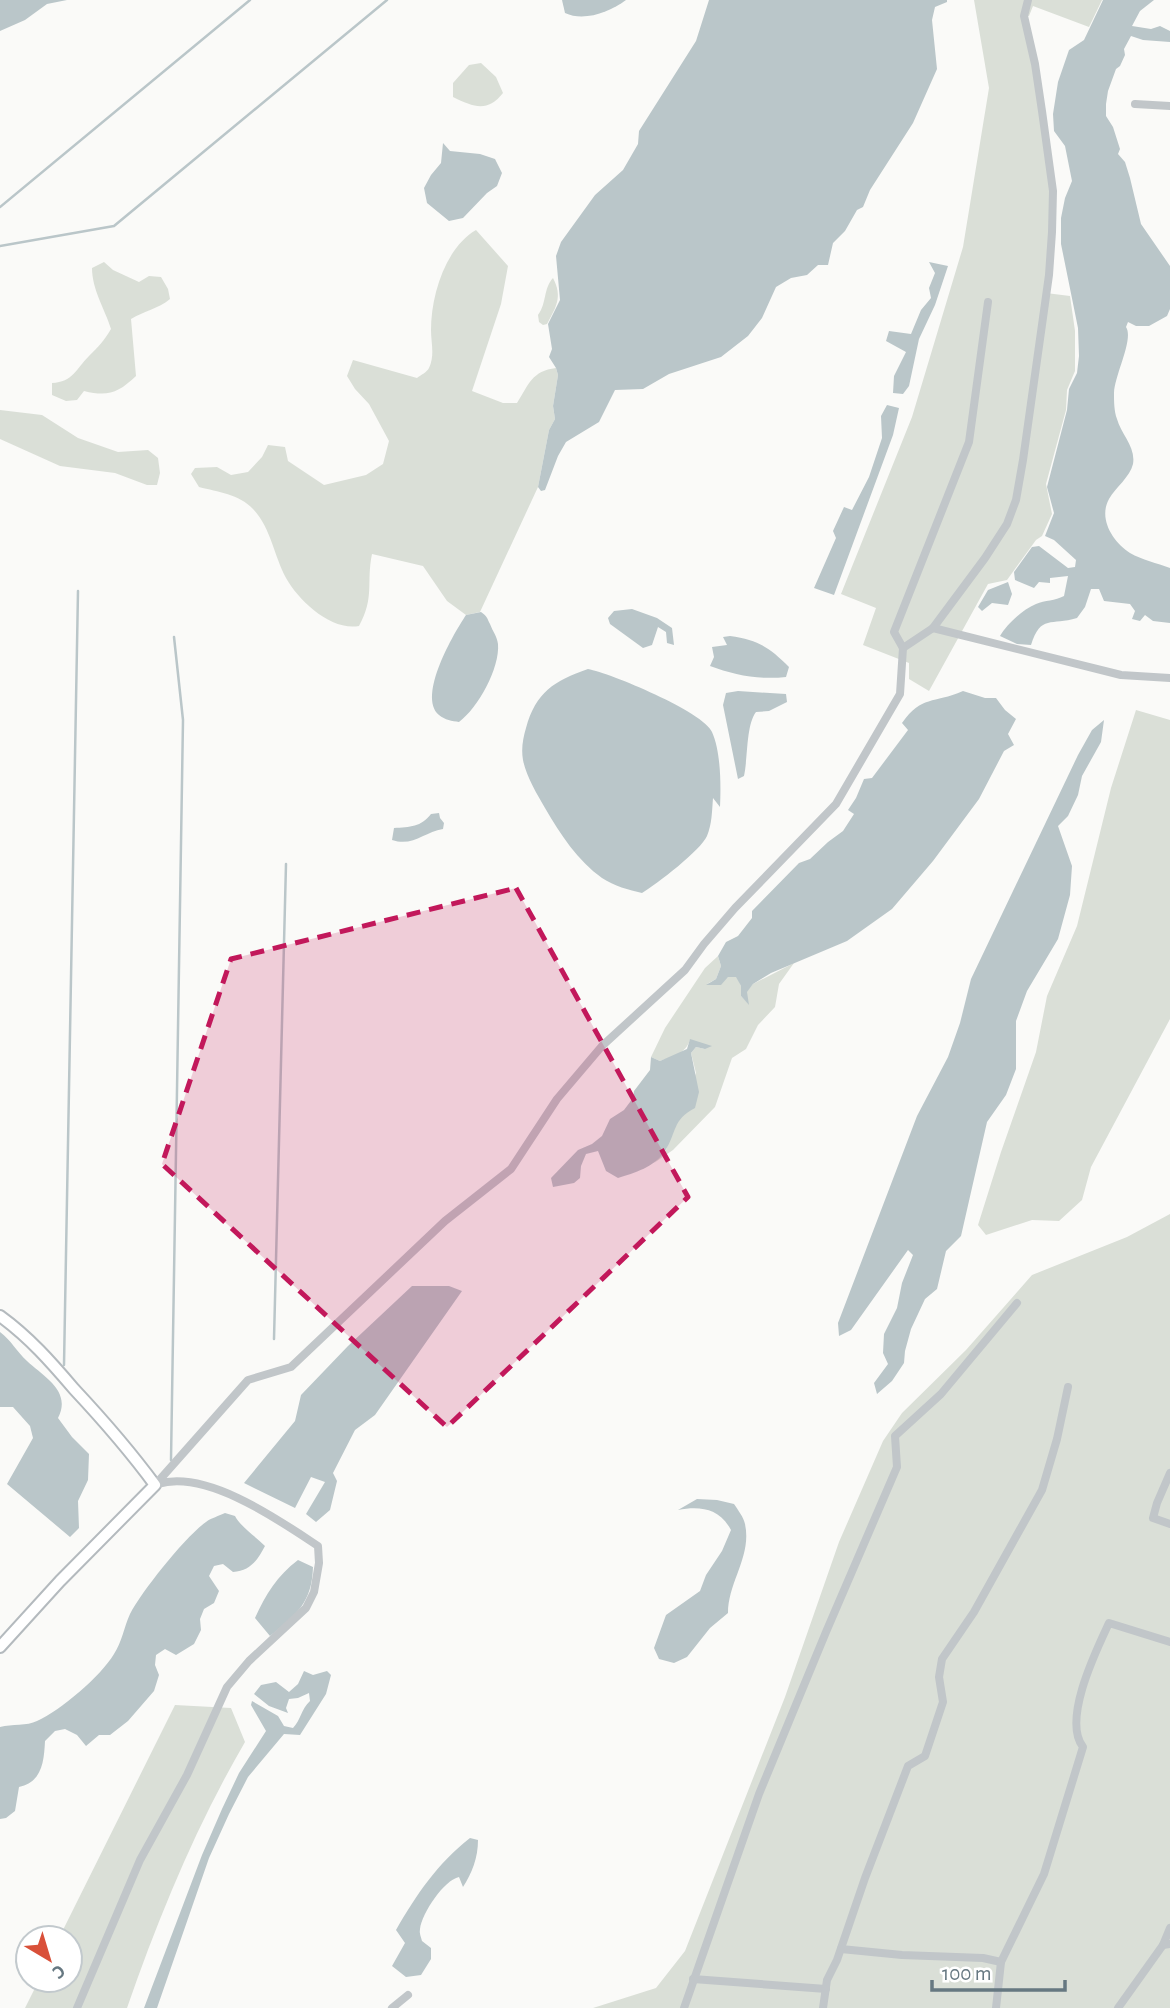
<svg xmlns="http://www.w3.org/2000/svg" width="1170" height="2008" font-family="'Alegreya Sans',sans-serif">
	<style>
		.green { fill: #dadfd7 }
		.water { fill: #bac6c9 }
		.lines { fill: none; stroke-linecap: round; stroke-linejoin: round }
		.stream { stroke: #bac6c9; stroke-width: 2.5 }
		.secondary-casing { stroke: #b4babe; stroke-width: 14 }
		.street { stroke: #c1c6c9; stroke-width: 8 }
		.secondary { stroke: #fff; stroke-width: 10 }
		.marked { fill: #c2185b; fill-opacity: 0.2; stroke: #c2185b; stroke-width: 5; stroke-dasharray: 14 9; stroke-linejoin: round }
	</style>
	<rect width="100%" height="100%" fill="#fafaf8"/>
	<g class="green">
		<polygon points="974,0 1102,0 1089,27 1033,6 1029,16 1023,17 1034,64 1051,192 1046,293 1070,296 1075,331 1075,371 1067,390 1066,410 1046,484 1052,514 1042,536 1036,540 1007,580 988,584 929,691 909,679 909,663 863,645 876,608 841,594 912,417 963,247 989,88"/>
		<path d="M481 63 496 77 503 93C487 113 474 107 453 97V83L469 65Z"/>
		<path d="M476 230 508 266 501 304 472 391 503 403H517C529 384 532 371 556 368L558 375 553 406 555 419 549 430 538 487 480 612 466 615 447 601 423 566 372 554C366 583 375 597 359 626 331 631 299 601 286 578 274 556 271 528 253 509 239 494 218 492 199 487L191 474 195 468 217 467 231 475 248 472 262 457 268 445 285 447 288 461 324 485 366 475 383 464 389 441 369 404 355 389 347 376 353 360 417 378C421 375 427 372 429 368 435 355 431 343 431 330 431 296 445 248 476 230Z"/>
		<path d="M104 262 113 270 139 282 149 276 161 277 168 289 170 299C158 309 144 311 131 319L136 376C118 393 108 397 84 391L77 400 66 401 52 395V383C73 382 76 369 89 356 98 347 104 341 111 329 105 309 92 290 92 268Z"/>
		<path d="M553 278C563 297 556 307 547 324L543 325 539 322 538 315C547 303 543 289 553 278Z"/>
		<polygon points="0,410 42,415 78,438 118,452 148,450 158,458 160,473 157,485 147,485 115,473 60,466 0,439"/>
		<polygon points="1136,710 1170,720 1170,1019 1091,1167 1082,1200 1059,1221 1032,1220 986,1235 978,1225 1001,1152 1036,1052 1047,996 1077,926 1111,788"/>
		<path d="M718 956 721 966 716 979 707 984 728 977H737L741 986V996L748 1003 746 992 753 984 794 963 779 984 775 1007 758 1025 746 1049 732 1058 715 1107 673 1150 654 1163 666 1150 672 1131 682 1114 696 1073 691 1053 696 1047 705 1049 690 1040C685 1054 674 1056 660 1061L651 1057 665 1028 705 968Z"/>
		<polygon points="1170,1214 1170,2008 593,2008 656,1988 685,1951 785,1697 839,1542 883,1441 902,1413 966,1350 1032,1275 1127,1237"/>
		<path d="M175 1705 231 1708 245 1742C196 1826 159 1916 127 2008H25L39 1980H70V1938H59Z"/>
	</g>
	<g class="water">
		<polygon points="0,0 67,0 47,4 25,20 0,31"/>
		<path d="M562 0H626C610 12 584 22 565 13Z"/>
		<polygon points="709,0 947,0 947,2 935,7 932,20 937,69 913,123 870,190 863,207 857,210 845,231 833,243 828,265 818,265 807,275 791,278 776,287 762,318 748,336 721,357 669,374 643,389 615,390 599,422 566,442 558,456 545,490 541,491 538,487 549,430 555,419 553,406 558,375 556,368 549,357 552,349 548,324 560,300 556,256 561,242 595,195 623,170 638,144 639,131 696,41"/>
		<path d="M1103 0H1154L1140 11 1132 26 1151 29 1160 26 1170 31V42L1143 40 1131 36 1124 49 1125 55 1120 66 1116 69 1108 91 1106 104V116L1113 127 1120 149 1118 154 1125 162 1130 178 1141 224 1170 266V309L1167 316 1149 326H1136L1128 322 1126 327C1134 339 1115 374 1114 393 1114 401 1114 411 1117 419 1121 434 1136 447 1133 464 1130 477 1116 487 1109 499 1098 519 1113 542 1130 553 1142 560 1157 563 1170 568V623L1153 621 1145 615 1140 621 1132 619 1135 611 1130 604 1104 601 1099 589H1091L1085 607 1077 618C1051 626 1041 614 1031 645L1017 644 1000 636C1007 624 1022 610 1036 604 1045 600 1055 601 1064 596L1068 576 1050 578V583L1039 582 1034 588 1015 580 1014 572 1032 547 1039 546 1068 568 1075 567 1076 560 1054 540 1045 536 1054 513 1047 487 1067 410 1069 389 1077 373 1079 356 1078 328 1061 244V218L1065 198 1072 181 1065 146 1054 131 1053 114 1058 82 1069 50 1084 40Z"/>
		<polygon points="443,143 450,151 480,154 495,159 502,173 497,186 487,193 463,218 449,221 427,203 424,188 431,175 441,163"/>
		<polygon points="929,262 948,266 935,305 919,339 909,386 903,394 893,393 894,376 906,352 886,341 889,331 911,334 921,310 931,298 929,288 935,273"/>
		<polygon points="887,405 899,408 893,435 834,595 814,588 836,538 833,531 844,507 852,510 869,477 882,438 881,416"/>
		<polygon points="1008,582 1012,594 1008,605 992,603 982,611 978,607 988,590"/>
		<polygon points="632,609 657,618 672,628 674,645 667,643 666,632 658,627 652,645 643,648 610,624 608,618 614,611"/>
		<path d="M481 612C487 616 487 618 490 624 493 632 497 636 498 644 500 668 478 708 459 722 452 721 445 720 439 715 417 696 454 633 466 615Z"/>
		<path d="M730 636C758 640 769 647 789 667L786 677C759 680 734 675 710 666L714 657 712 647 727 645 723 637Z"/>
		<path d="M588 669C610 673 704 712 712 732 721 752 721 786 720 807L713 798C712 811 712 824 707 836 701 850 657 884 642 893 629 890 614 886 602 878 578 861 560 834 545 808 537 794 526 776 523 760 521 749 523 738 526 728 536 692 554 681 588 669Z"/>
		<path d="M738 691 786 694 787 702 769 711 756 712C746 725 748 758 744 776L738 779 723 705 726 693Z"/>
		<path d="M963 691 985 698H996L1005 710 1016 719 1008 734 1014 745 1004 751 979 799 933 861 892 909 847 941 771 973 753 984 747 992 749 1005 741 996V986L736 977H728L721 985H706L716 979 721 966 718 956 726 942 738 936 752 918V911L799 863 810 859 828 842 843 831 854 814 848 810 856 798 864 779 872 778 908 730 902 723C922 695 933 704 963 691Z"/>
		<polygon points="1104,720 1101,742 1082,776 1078,795 1068,816 1058,826 1072,866 1070,895 1058,939 1027,991 1016,1021 1016,1069 1006,1095 987,1122 961,1236 946,1251 937,1289 925,1299 911,1329 905,1351 904,1363 892,1381 877,1394 874,1383 888,1364 883,1353 884,1334 897,1308 902,1283 913,1255 908,1250 851,1330 839,1336 838,1323 917,1116 948,1057 960,1023 971,979 1078,755 1092,730"/>
		<path d="M439 813 440 818 444 823 443 829C424 832 413 847 392 840L394 828C410 827 421 827 431 814Z"/>
		<path d="M690 1039 712 1046 705 1049 696 1047 691 1053 699 1092 695 1108C672 1120 677 1132 665 1151 655 1167 634 1173 618 1178L606 1171 598 1151 586 1154 581 1166 580 1178 574 1183 553 1187 551 1178 578 1150 592 1144 602 1136 610 1119 624 1110 633 1098 634 1091 650 1070 651 1057 660 1061 687 1049Z"/>
		<polygon points="412,1286 449,1286 462,1291 375,1415 355,1430 333,1473 337,1481 330,1510 316,1522 306,1514 325,1482 311,1477 295,1508 244,1483 295,1421 301,1395 348,1346"/>
		<path d="M0 1332C11 1340 17 1352 27 1361 44 1377 72 1391 58 1418L72 1437 89 1454 88 1480 78 1501 79 1528 70 1537 7 1484 33 1438 30 1426 13 1407H0Z"/>
		<path d="M697 1499 717 1500 734 1504C738 1510 744 1518 745 1524 752 1556 728 1582 728 1613L710 1628 687 1657 674 1663 659 1659 654 1648 666 1615 700 1591 706 1575 722 1551 731 1530C719 1508 700 1506 678 1510Z"/>
		<path d="M225 1513 235 1516C240 1526 256 1537 265 1546 257 1561 250 1571 233 1572L223 1564 214 1566 209 1576 219 1591 214 1603 204 1609 200 1619 201 1630 194 1644 176 1655 165 1649 156 1655 155 1665 159 1675 154 1691 128 1721 110 1735H99L86 1746 77 1735 65 1729 55 1731 45 1741C44 1762 42 1782 19 1787L15 1811 6 1818 0 1819V1727C12 1724 27 1726 37 1721 61 1710 100 1677 114 1654 122 1642 124 1627 130 1614 142 1591 185 1537 206 1522 211 1518 219 1516 225 1513Z"/>
		<path d="M298 1560 313 1567C312 1603 296 1615 270 1636L255 1618C266 1594 277 1576 298 1560Z"/>
		<path d="M304 1671 313 1675 327 1671 331 1675 326 1694 300 1735 284 1734 248 1777 229 1814 209 1858 157 2008H144L202 1855 222 1809 239 1773 266 1731 251 1705 252 1701 278 1716 284 1726 293 1728C301 1720 301 1709 310 1701L309 1693 298 1698 289 1699 286 1708 288 1713 269 1706 254 1694 261 1685 276 1682 289 1692 298 1684Z"/>
		<path d="M470 1838 478 1840C478 1858 472 1873 463 1887L459 1877C444 1880 422 1913 420 1929 419 1933 421 1937 422 1941L431 1948V1959L421 1975 406 1977 392 1966 405 1943 396 1930C416 1895 438 1863 470 1838Z"/>
	</g>
	<g class="lines">
		<g class="stream">
			<polyline points="0,207 250,0"/>
			<polyline points="0,246 114,226 387,0"/>
			<polyline points="274,1339 286,864"/>
			<polyline points="64,1365 78,591"/>
			<polyline points="171,1460 183,720 174,637"/>
		</g>
		<defs>
			<path id="secondary" d="M0 1316C29 1337 51 1362 74 1389 103 1420 130 1451 155 1485L60 1581 0 1647"/>
		</defs>
		<use href="#secondary" class="secondary-casing"/>
		<g class="street">
			<polyline points="1135,104 1170,106"/>
			<polyline points="933,628 985,558 1007,524 1016,500 1023,460 1049,275 1052,232 1053,191 1042,111 1035,64 1024,16 1028,0"/>
			<polyline points="903,648 933,628 1121,675 1170,678"/>
			<polyline points="1170,1473 1157,1503 1153,1518 1170,1524"/>
			<polyline points="155,1485 248,1380 291,1367 445,1221 511,1169 557,1099 602,1046 685,970 704,944 735,908 836,804 900,694 903,648 894,632 969,442 988,302"/>
			<polyline points="1163,1945 1170,1928"/>
			<polyline points="841,1949 902,1955 983,1958 1001,1962"/>
			<polyline points="693,1979 826,1989"/>
			<path d="M77 2008 140 1860 187 1775 227 1687 249 1661 306 1608 314 1592 319 1563 318 1546C279 1520 206 1469 158 1484"/>
			<polyline points="392,2008 408,1995"/>
			<polyline points="684,2008 759,1794 826,1632 897,1467 895,1436 941,1394 1017,1303"/>
			<polyline points="823,2008 827,1980 837,1960 865,1878 908,1766 925,1756 943,1702 939,1677 942,1659 974,1612 1042,1490 1057,1439 1068,1387"/>
			<path d="M996 2008 1001 1962 1044 1874 1083 1747C1062 1720 1096 1651 1109 1623L1170 1642"/>
			<polyline points="1118,2008 1163,1945 1170,1944"/>
		</g>
		<use href="#secondary" class="secondary"/>
	</g>
	<path class="marked" d="M516 888 688 1197 447 1427 162 1164 231 959Z"/>
	<g transform="translate(49 1959) rotate(142)"><circle r="33" fill="#ffffff" stroke="#c2c9cd" stroke-width="2"/>
	<path d="M0-5L12 26L0 18L-12 26Z" fill="#d95039"/>
	<text y="-10" font-size="19" font-weight="bold" text-anchor="middle" fill="#667881">С</text>
	</g>
	<path d="M932 1980v10h133v-10" fill="none" stroke="#667881" stroke-width="3.5"/>
	<text x="942" y="1980" font-size="21" fill="#667881" stroke="#ffffff" stroke-width="5" paint-order="stroke">100 m</text>
</svg>
